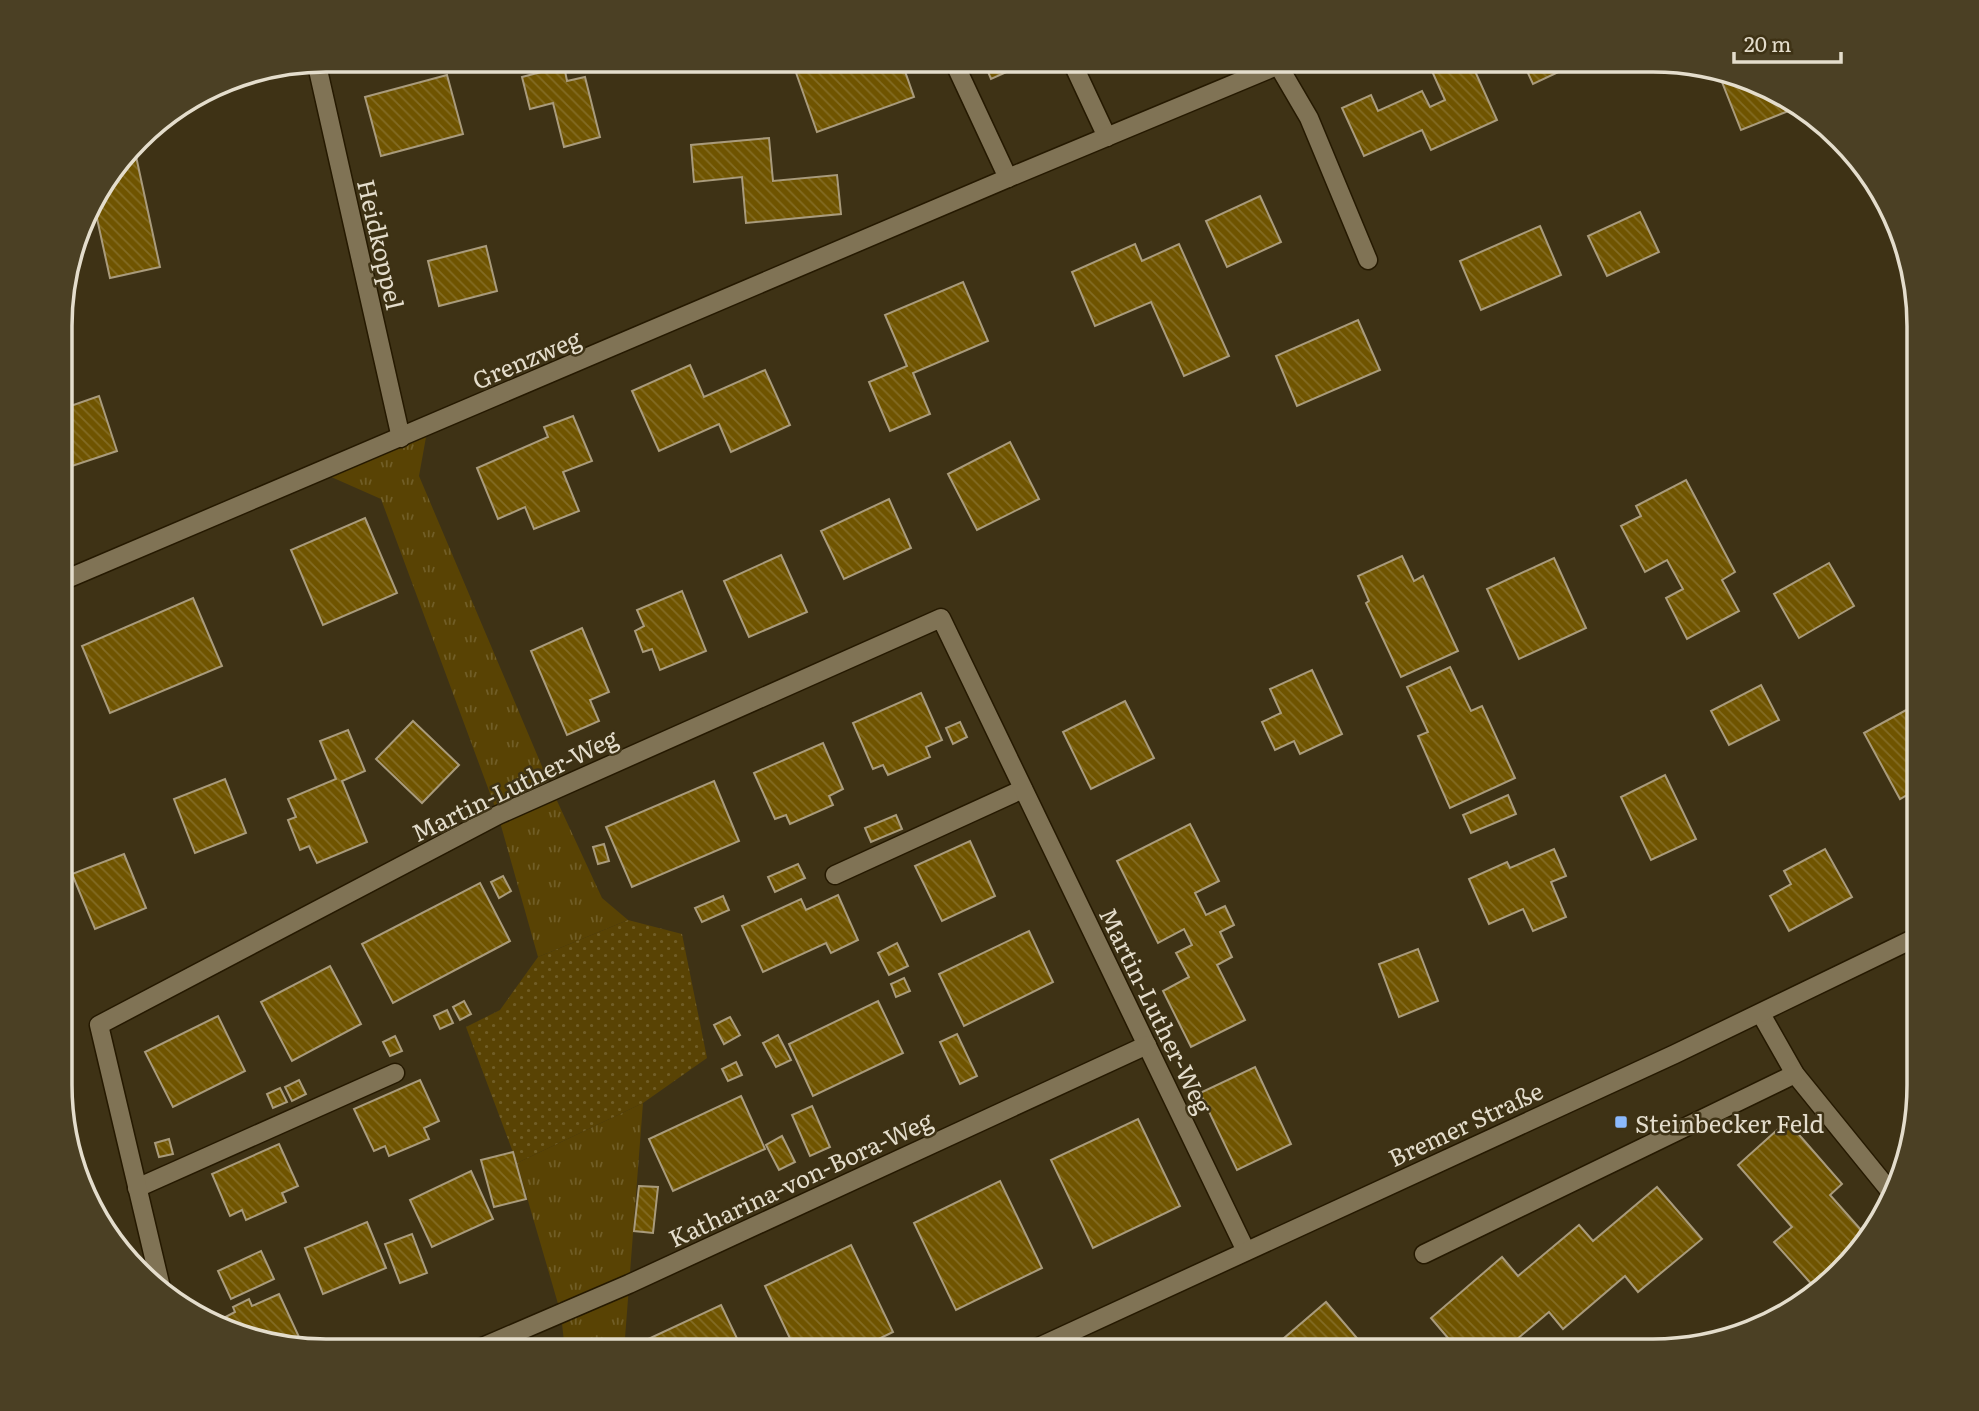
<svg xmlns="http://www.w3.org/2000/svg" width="1979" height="1411" font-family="Literata,serif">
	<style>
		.grass { fill: url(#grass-tufts) }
		.park { fill: url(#park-dots) }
		.building { fill: url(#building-back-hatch); stroke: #a99b7c; stroke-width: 2 }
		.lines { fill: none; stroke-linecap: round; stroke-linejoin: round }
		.minor-casing { stroke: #251900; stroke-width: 21 }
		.minor { stroke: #807355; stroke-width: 18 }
		.poi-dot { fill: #8bb9fc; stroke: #3e3215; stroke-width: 2.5 }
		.labels { text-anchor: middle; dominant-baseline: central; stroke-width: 5; stroke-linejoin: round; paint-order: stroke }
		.street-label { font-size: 24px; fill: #e4ddcc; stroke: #3e3215 }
		.poi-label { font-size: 24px; fill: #e4ddcc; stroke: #3e3215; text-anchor: start }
		.rim { fill: none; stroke: #e4ddcc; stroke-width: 3.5 }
	</style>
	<defs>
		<pattern id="grass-tufts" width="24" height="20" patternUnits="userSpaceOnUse" patternTransform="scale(1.75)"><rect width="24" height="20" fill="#594304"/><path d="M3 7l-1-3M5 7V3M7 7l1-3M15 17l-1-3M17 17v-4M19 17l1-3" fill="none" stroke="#715e27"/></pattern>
		<pattern id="park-dots" width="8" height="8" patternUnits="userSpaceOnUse" patternTransform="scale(1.75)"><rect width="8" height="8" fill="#594304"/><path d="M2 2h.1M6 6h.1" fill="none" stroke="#715e27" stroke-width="1.8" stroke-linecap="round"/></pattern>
		<pattern id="building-back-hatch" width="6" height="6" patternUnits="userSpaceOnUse" patternTransform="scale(1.75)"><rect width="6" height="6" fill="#6f5400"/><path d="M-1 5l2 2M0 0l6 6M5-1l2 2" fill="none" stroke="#836c24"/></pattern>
	</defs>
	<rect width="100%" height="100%" fill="#3e3215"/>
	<g class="grass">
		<polygon points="428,426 419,476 552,790 602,898 628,920 538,957 498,815 381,499 320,472"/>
		<polygon points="643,1103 624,1351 565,1351 561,1314 517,1163"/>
	</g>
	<polygon class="park" points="628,920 682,934 707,1058 643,1103 517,1163 466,1027 500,1010 538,957"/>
	<g class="building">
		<polygon points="816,60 901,60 914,97 817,132 794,67"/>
		<polygon points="983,60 1033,60 991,79"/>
		<polygon points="1427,60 1470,60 1497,120 1431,150 1422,130 1364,156 1342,108 1371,95 1378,111 1422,91 1430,107 1445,100"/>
		<polygon points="1522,60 1584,60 1533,84"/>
		<polygon points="564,66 567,81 585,77 600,137 564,147 553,103 530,109 522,77"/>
		<polygon points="447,75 463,134 381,156 365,97"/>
		<polygon points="1738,76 1755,80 1801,106 1741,130 1722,82"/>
		<polygon points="769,138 773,181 837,175 841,214 746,223 742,177 694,182 691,145"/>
		<polygon points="134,147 160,267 110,278 93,200"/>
		<polygon points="1260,196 1281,242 1227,267 1206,221"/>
		<polygon points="1640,212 1659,252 1607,276 1588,236"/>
		<polygon points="1540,226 1561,275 1481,310 1460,261"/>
		<polygon points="1135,244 1142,261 1179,244 1229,356 1184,376 1151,302 1095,326 1072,272"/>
		<polygon points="486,246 497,291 439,306 428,261"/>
		<polygon points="963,282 988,341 913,373 930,414 890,431 869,382 907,366 885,315"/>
		<polygon points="1358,320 1380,370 1297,406 1276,356"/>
		<polygon points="690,365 704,397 765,370 790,425 731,452 719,424 659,451 632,391"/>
		<polygon points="99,396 117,451 66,468 62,455 62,409"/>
		<polygon points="573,416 592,461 563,472 579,511 534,529 525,507 498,519 477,468 548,437 544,427"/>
		<polygon points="1010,442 1039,499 977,530 948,474"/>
		<polygon points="1686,480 1735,572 1722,580 1739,611 1687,639 1666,598 1683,589 1667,560 1645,572 1621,526 1641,516 1636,506"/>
		<polygon points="889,499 911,548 844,579 821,531"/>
		<polygon points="1919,506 1919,528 1910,510"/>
		<polygon points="365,518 397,593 323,625 291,550"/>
		<polygon points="781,555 807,612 749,637 724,581"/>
		<polygon points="1402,556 1414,581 1423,576 1458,651 1401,677 1366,603 1369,601 1358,576"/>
		<polygon points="1554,558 1586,628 1519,659 1487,589"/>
		<polygon points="1829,563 1854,606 1799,638 1774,594"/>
		<polygon points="682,591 706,651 660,670 652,649 643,652 635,631 644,626 637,610"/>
		<polygon points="193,598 222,666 110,713 82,646"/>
		<polygon points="582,628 609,692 590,700 599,721 567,735 531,651"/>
		<polygon points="1450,667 1471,711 1482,706 1515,778 1450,808 1418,736 1428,732 1407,687"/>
		<polygon points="1312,670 1342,734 1300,754 1294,741 1275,750 1262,722 1281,713 1270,689"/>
		<polygon points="1761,685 1779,720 1729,745 1711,711"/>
		<polygon points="921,693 942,740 926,747 930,757 888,775 883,765 873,769 853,723"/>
		<polygon points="1125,701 1154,758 1091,789 1063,732"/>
		<polygon points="1919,703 1919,788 1900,799 1864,733"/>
		<polygon points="413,721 459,765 422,803 376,759"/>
		<polygon points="960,722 967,737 953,744 946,728"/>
		<polygon points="348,730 365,771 342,781 367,842 317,863 309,846 300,850 288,820 296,817 288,799 336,779 320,741"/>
		<polygon points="823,743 843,789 829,796 833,805 790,824 786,815 775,819 754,773"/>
		<polygon points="1665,775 1696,839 1651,860 1621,797"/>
		<polygon points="225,779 246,833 195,853 174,799"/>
		<polygon points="714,781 739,841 632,887 606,827"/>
		<polygon points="1508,795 1516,814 1471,833 1463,815"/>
		<polygon points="896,815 902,829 871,842 865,828"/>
		<polygon points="1190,824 1219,881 1195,893 1206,915 1225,906 1234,925 1220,932 1232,957 1217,965 1245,1020 1191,1047 1163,991 1189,977 1176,953 1192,945 1184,929 1158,943 1117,861"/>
		<polygon points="970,841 995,896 942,921 915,866"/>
		<polygon points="604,844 609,861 598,864 593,847"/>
		<polygon points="1554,849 1566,876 1551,882 1566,917 1533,931 1523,909 1489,924 1469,879 1507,862 1510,868"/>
		<polygon points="1825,849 1852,897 1789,931 1770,896 1791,884 1784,871"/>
		<polygon points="124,854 146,908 95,929 72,874"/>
		<polygon points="798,864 805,878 775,892 768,877"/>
		<polygon points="503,876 511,891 499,898 491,882"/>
		<polygon points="480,883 510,941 393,1003 362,944"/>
		<polygon points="838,895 858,940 831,953 826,943 763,972 742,926 801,899 806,910"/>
		<polygon points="723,896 729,910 702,922 695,908"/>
		<polygon points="1029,931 1053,982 964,1026 939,974"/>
		<polygon points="897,943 908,966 889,975 878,953"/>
		<polygon points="1418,949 1438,1001 1399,1017 1379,964"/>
		<polygon points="330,966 361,1024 292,1061 261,1002"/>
		<polygon points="904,978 910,991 896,997 891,984"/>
		<polygon points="464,1001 471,1014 460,1020 453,1007"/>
		<polygon points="878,1001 903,1053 813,1096 789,1044"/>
		<polygon points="447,1010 453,1023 440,1029 434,1016"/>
		<polygon points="218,1016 245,1071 173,1107 145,1052"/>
		<polygon points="730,1017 740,1035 724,1044 714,1025"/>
		<polygon points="957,1034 977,1076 960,1084 940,1042"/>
		<polygon points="778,1035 791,1060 776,1067 763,1043"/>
		<polygon points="395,1036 402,1051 390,1056 383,1042"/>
		<polygon points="736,1062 742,1075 728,1081 722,1069"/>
		<polygon points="1255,1067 1291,1144 1237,1170 1200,1093"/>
		<polygon points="62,1076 71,1097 62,1101"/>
		<polygon points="299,1080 306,1094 292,1101 285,1087"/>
		<polygon points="420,1080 439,1121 424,1128 429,1139 389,1156 385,1146 374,1151 354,1109"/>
		<polygon points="280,1088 287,1102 273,1108 267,1094"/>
		<polygon points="741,1096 765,1149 673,1191 649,1139"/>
		<polygon points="812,1106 830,1147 810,1156 792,1115"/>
		<polygon points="1138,1119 1180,1206 1093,1248 1051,1160"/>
		<polygon points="1787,1121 1842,1184 1830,1195 1869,1239 1864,1248 1815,1288 1774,1242 1792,1227 1738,1165"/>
		<polygon points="782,1136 795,1162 779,1170 766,1145"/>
		<polygon points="169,1139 173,1154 159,1157 155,1143"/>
		<polygon points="279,1144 298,1186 282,1193 286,1202 246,1220 242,1210 230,1216 212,1174"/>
		<polygon points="513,1152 526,1199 494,1207 481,1160"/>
		<polygon points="471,1171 493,1219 432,1247 410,1200"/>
		<polygon points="1000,1181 1042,1268 956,1310 914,1223"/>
		<polygon points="639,1186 658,1187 653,1233 634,1231"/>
		<polygon points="1657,1187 1702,1239 1638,1292 1625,1276 1563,1329 1549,1312 1503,1351 1459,1351 1431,1318 1502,1257 1518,1276 1579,1225 1593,1241"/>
		<polygon points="367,1222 386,1268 323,1294 305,1248"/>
		<polygon points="412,1234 427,1273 400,1283 385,1244"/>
		<polygon points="851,1245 893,1332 854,1351 796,1351 765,1286"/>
		<polygon points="261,1251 274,1279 231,1299 218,1271"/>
		<polygon points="279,1294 299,1337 282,1345 224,1331 218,1328 216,1322 235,1312 233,1307 249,1299 252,1306"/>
		<polygon points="1326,1302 1368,1351 1269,1351"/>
		<polygon points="721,1305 743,1351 633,1351 631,1347"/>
	</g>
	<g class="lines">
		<defs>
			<g id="minor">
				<polyline points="953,60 1008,178"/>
				<polyline points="1071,60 1107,137"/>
				<polyline points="316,61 401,438"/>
				<polyline points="1278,65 1309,118 1368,260"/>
				<polyline points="62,581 1008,178 1291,60"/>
				<polyline points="835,875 1023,789"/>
				<polyline points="1761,1014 1795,1074 1894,1196"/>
				<polyline points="137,1188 395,1073"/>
				<polyline points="1424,1254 1795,1074"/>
				<polyline points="163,1296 99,1025 498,815 941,618 1246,1251"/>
				<polyline points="473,1351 629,1284 1147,1045"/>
				<polyline points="1030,1351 1675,1054 1919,936"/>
			</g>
		</defs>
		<use href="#minor" class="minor-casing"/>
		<use href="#minor" class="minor"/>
	</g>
	<rect class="poi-dot" x="1614" y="1115" width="14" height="14" rx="3.5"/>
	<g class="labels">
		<g class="street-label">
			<text transform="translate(382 244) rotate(77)">Heidkoppel</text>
			<text transform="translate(526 358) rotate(-23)">Grenzweg</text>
			<text transform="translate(514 784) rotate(-26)">Martin-Luther-Weg</text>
			<text transform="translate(1157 1010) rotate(64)">Martin-Luther-Weg</text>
			<text transform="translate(1465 1123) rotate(-25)">Bremer Straße</text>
			<text transform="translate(800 1178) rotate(-25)">Katharina-von-Bora-Weg</text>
		</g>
		<g class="poi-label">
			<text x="1635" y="1122">Steinbecker Feld</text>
		</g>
	</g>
	<path d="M0 0H1979V1411H0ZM326 72H1653A254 254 0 0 1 1907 326V1085A254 254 0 0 1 1653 1339H326A254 254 0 0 1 72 1085V326A254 254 0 0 1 326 72Z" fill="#4b4024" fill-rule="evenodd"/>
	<path class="rim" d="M326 72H1653A254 254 0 0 1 1907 326V1085A254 254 0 0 1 1653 1339H326A254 254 0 0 1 72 1085V326A254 254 0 0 1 326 72Z"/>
	<path d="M1734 52v10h107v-10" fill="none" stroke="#e4ddcc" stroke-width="3.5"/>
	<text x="1744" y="52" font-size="21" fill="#e4ddcc" stroke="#3e3215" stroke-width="5" paint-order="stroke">20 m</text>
</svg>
